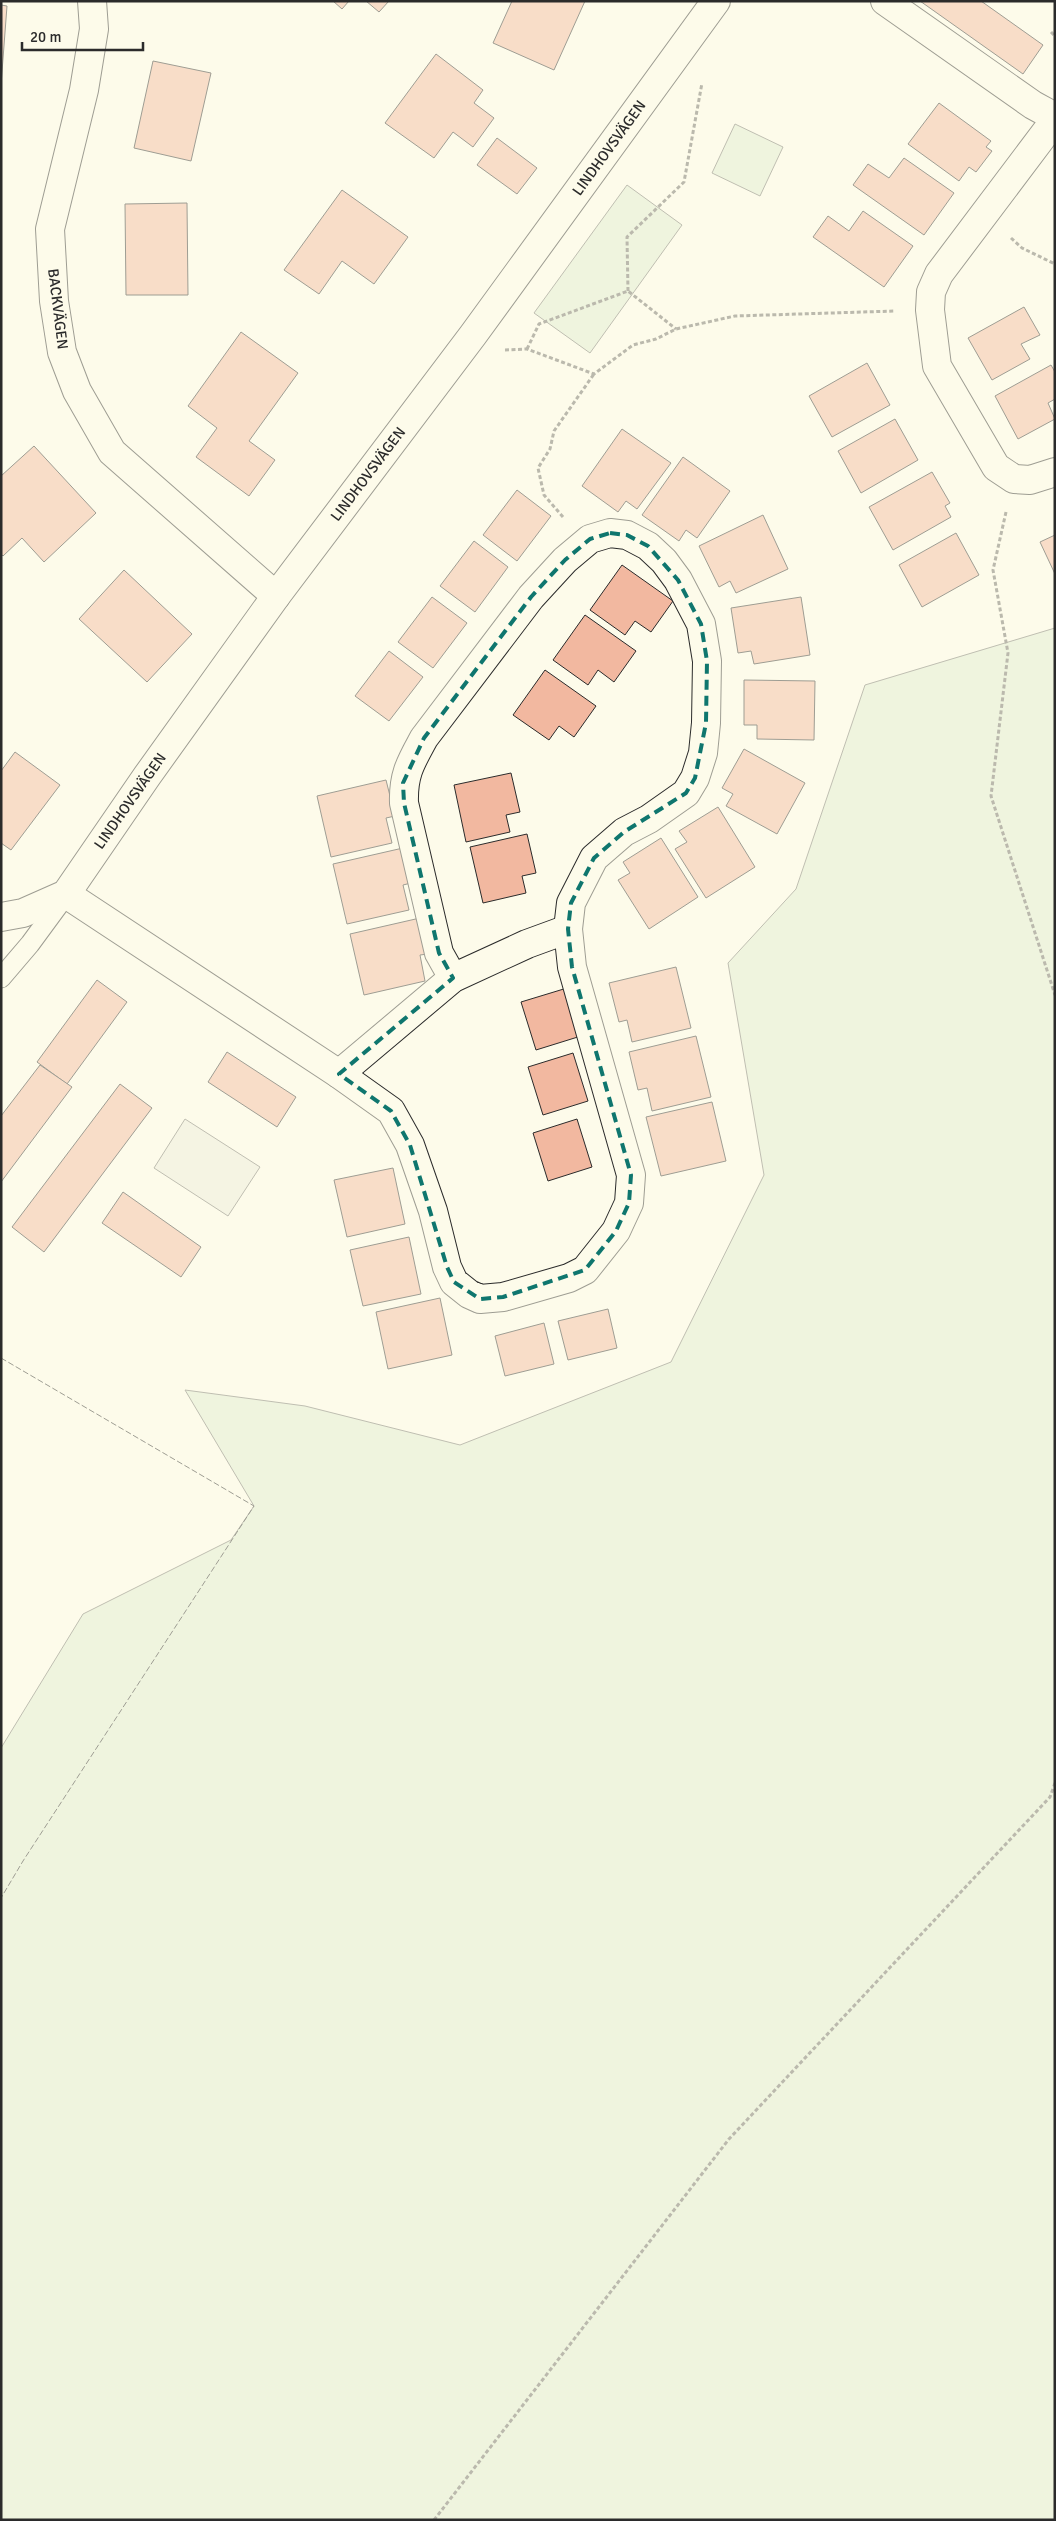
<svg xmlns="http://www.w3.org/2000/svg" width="1056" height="2521" font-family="Signika,sans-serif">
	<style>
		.green { fill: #deebd1; stroke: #74746e }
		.parking { fill: #eceadb; stroke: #74746e }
		.building { fill: #f2b8a0; stroke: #2b2b2b }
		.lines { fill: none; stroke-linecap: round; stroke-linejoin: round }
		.service-casing { stroke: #2b2b2b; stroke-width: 21 }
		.minor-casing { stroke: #2b2b2b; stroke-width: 30 }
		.path { stroke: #6a6964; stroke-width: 3; stroke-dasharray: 4 2.5; stroke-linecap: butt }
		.service { stroke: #fdfbea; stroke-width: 19 }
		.minor { stroke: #fdfbea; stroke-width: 28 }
		.fence { stroke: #2b2b2b; stroke-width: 1; stroke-dasharray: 6 2.5; stroke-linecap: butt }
		.marked { fill: none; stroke: #0f766e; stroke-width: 4; stroke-dasharray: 10 6; stroke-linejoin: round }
		.labels { text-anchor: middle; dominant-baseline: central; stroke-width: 4; stroke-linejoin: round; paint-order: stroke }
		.street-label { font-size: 15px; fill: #2b2b2b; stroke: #fdfbea }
	</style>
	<rect width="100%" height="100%" fill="#fdfbea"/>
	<g class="green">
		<polygon points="735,124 783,147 760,196 712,173"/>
		<polygon points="627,185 682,225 590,353 534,313"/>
		<polygon points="1055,628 1055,2520 1,2520 1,1748 83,1614 231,1540 254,1506 185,1390 305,1406 460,1445 671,1362 764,1175 728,963 796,889 865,685"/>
	</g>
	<polygon class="parking" points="185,1119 260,1167 228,1216 154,1168"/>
	<g class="building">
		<polygon points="333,1 349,1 342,9"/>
		<polygon points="366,1 389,1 379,12"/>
		<polygon points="512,1 585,1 554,70 493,43"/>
		<polygon points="920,1 981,1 1043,45 1023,74"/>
		<polygon points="1,5 7,6 1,85"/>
		<polygon points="436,54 483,90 474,103 494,118 473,147 453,132 434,158 385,123"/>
		<polygon points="153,61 211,73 191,161 134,148"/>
		<polygon points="939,103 991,141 986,147 992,151 976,172 969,167 959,181 908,144"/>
		<polygon points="497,138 537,168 517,194 477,165"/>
		<polygon points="904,158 954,193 924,235 853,185 868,164 889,178"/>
		<polygon points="342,190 408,237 374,284 342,261 319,294 284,270"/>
		<polygon points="187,203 188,295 126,295 125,204"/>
		<polygon points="863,211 913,246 884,287 813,237 828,216 849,231"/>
		<polygon points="1024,307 1040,335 1021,344 1030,359 992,380 968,338"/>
		<polygon points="241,332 298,373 249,441 275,460 249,496 196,457 217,428 188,406"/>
		<polygon points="867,363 890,405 832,437 809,396"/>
		<polygon points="1051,365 1055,372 1055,399 1048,403 1055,419 1018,439 995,396"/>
		<polygon points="895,419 918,460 861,493 838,451"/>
		<polygon points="622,429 671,463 637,509 626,501 618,512 582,486"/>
		<polygon points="34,446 96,513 44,562 22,538 3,556 1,554 1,476"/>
		<polygon points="683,457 730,491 697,538 686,530 679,541 642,515"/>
		<polygon points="932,472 950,503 945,506 951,517 893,550 869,507"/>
		<polygon points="517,490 551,516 517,561 483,535"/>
		<polygon points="763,515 788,569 736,593 730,581 719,587 699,546"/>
		<polygon points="956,533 979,575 922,607 899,565"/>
		<polygon points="1055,535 1055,574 1040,542"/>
		<polygon points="474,541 508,567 475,612 440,586"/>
		<polygon points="622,565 673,601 651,632 635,621 625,635 590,610"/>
		<polygon points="124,570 192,634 147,682 79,619"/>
		<polygon points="432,597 467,623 433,668 398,642"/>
		<polygon points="801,597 810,655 754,664 751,651 738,653 731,608"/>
		<polygon points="585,615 636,651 614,682 598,670 588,685 553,660"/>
		<polygon points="389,651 423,677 389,721 355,696"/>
		<polygon points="545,670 596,706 574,737 559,726 549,740 513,715"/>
		<polygon points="744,680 815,681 814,740 757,739 757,725 744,725"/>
		<polygon points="744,749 805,783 777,834 726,806 733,794 722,788"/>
		<polygon points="15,752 60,785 11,850 1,843 1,771"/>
		<polygon points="511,773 520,812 506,815 510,832 466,842 454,785"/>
		<polygon points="386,780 395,816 386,818 392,843 331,857 317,796"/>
		<polygon points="718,807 755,867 706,898 675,849 687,842 679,831"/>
		<polygon points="527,834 536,873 522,876 526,893 483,903 470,847"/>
		<polygon points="661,838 698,897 649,929 618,880 630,873 623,862"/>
		<polygon points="403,848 411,883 403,885 409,910 347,924 333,864"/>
		<polygon points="420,918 428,954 420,955 425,981 364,995 350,934"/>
		<polygon points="676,967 691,1028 632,1042 627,1020 619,1022 609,983"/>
		<polygon points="97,980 127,1002 67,1084 37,1062"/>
		<polygon points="567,988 581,1036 536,1050 521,1002"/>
		<polygon points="696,1036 711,1097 652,1111 647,1088 638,1090 629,1052"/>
		<polygon points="227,1052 296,1097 277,1127 208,1082"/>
		<polygon points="573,1053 588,1101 543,1115 528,1067"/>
		<polygon points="40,1065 72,1087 1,1182 1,1116"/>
		<polygon points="120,1084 152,1108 44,1252 12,1227"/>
		<polygon points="712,1102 726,1161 661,1176 646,1117"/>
		<polygon points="577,1119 592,1167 548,1181 533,1133"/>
		<polygon points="393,1168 405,1224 347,1237 334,1180"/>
		<polygon points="123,1192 201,1247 181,1277 102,1223"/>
		<polygon points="409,1237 421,1294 363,1306 350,1250"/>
		<polygon points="440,1298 452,1355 388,1369 376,1312"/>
		<polygon points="608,1309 617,1348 568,1360 558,1321"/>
		<polygon points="544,1323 554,1364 505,1376 495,1336"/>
	</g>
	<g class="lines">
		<defs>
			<polyline id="service" points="1,978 30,944 66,895"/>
			<g id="minor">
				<polyline points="92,1 94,29 84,90 50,229 54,301 62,352 77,391 112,452 276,596"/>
				<polyline points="885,1 1033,105 1055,117"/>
				<polyline points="1055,120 939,274 931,292 930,310 937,366 996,467 1014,479 1030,480 1055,472"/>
				<polyline points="66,894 339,1074 453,978 527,944 568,929"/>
				<polyline points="1,917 23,913 66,894 147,776 276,596 473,335 716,1"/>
				<path d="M339 1074 391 1111 410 1145 433 1211 447 1267 454 1282 469 1294 480 1299 503 1297 569 1278 585 1270 616 1231 629 1203 631 1175 572 967 568 929 571 903 594 858 624 832 649 819 686 793 695 778 703 753 706 723 707 661 701 624 678 580 664 561 648 546 627 535 610 533 590 539 565 560 531 597 424 738C411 762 403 774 404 803L439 953 453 978"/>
			</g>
		</defs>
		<use href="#service" class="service-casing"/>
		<use href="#minor" class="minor-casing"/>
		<g class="path">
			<polyline points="1051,32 1055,36"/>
			<polyline points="1011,238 1022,248 1055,264"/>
			<polyline points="628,291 627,237 684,182 702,83"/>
			<polyline points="527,349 539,324 628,291 676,329"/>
			<polyline points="505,350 527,349 594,374 633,345 656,339 676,329 735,316 895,311"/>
			<polyline points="1006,512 993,570 1008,653 991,796 1055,995"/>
			<polyline points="563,517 544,495 538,468 550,449 554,431 594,374"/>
			<polyline points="434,2520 729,2139 1050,1797 1055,1783"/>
		</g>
		<use href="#service" class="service"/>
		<use href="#minor" class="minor"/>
		<polyline class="fence" points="1,1358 254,1506 23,1861 1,1898"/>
	</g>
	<path d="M0 0H1056V2521H0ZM610 533 627 535 648 546 678 580 701 624 707 661 706 723 695 778 686 793 624 832 594 858 571 903 568 929 572 967 631 1175 629 1203 616 1231 585 1270 503 1297 480 1299 454 1282 447 1267 410 1145 391 1111 339 1074 453 978 439 953 404 803 403 783 424 738 531 597 565 560 590 539Z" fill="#fdfbea" fill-opacity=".55" fill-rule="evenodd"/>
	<path class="marked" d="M610 533 627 535 648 546 678 580 701 624 707 661 706 723 695 778 686 793 624 832 594 858 571 903 568 929 572 967 631 1175 629 1203 616 1231 585 1270 503 1297 480 1299 454 1282 447 1267 410 1145 391 1111 339 1074 453 978 439 953 404 803 403 783 424 738 531 597 565 560 590 539Z"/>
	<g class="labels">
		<g class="street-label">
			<text transform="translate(609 148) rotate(-54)">LINDHOVSVÄGEN</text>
			<text transform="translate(58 309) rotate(83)">BACKVÄGEN</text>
			<text transform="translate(368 474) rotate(-53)">LINDHOVSVÄGEN</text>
			<text transform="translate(130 801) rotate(-55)">LINDHOVSVÄGEN</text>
		</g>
	</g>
	<rect width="1056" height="2521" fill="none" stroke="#2b2b2b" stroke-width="5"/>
	<path d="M22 42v8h121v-8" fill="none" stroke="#2b2b2b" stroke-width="2.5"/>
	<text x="30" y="42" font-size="15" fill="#2b2b2b" stroke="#fdfbea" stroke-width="4" paint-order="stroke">20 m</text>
</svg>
